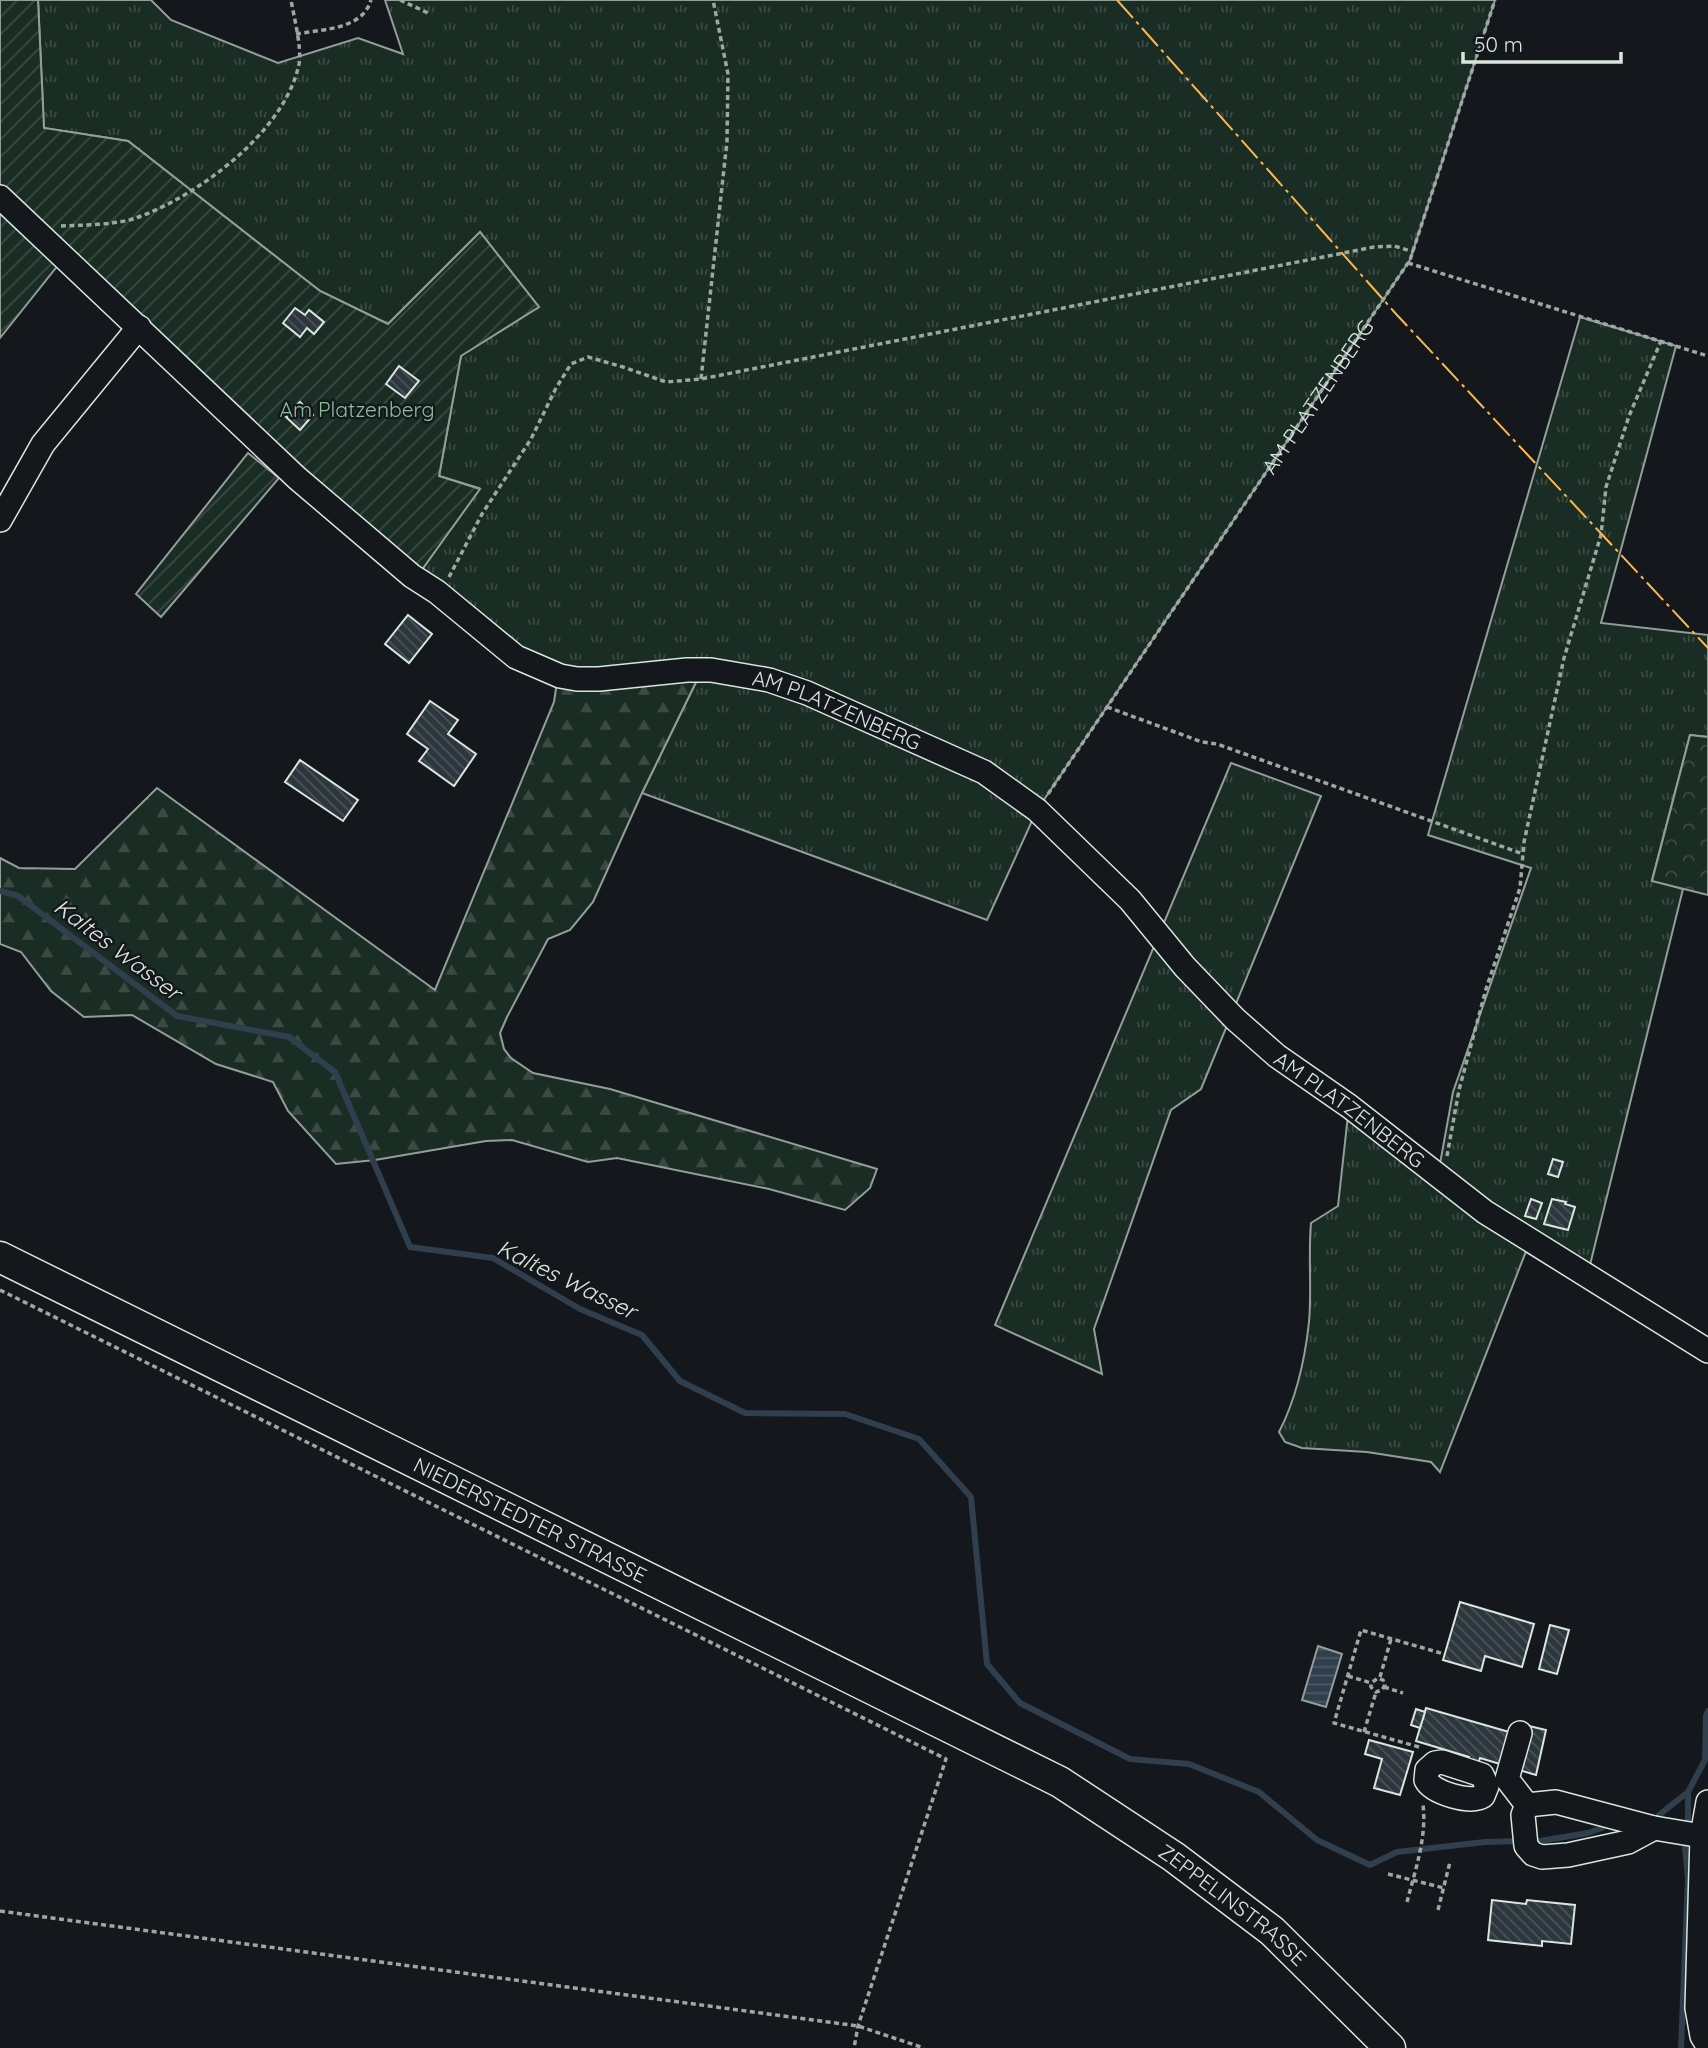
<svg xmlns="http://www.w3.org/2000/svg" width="1708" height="2048" font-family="Quicksand,sans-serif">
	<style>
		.grass { fill: url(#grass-tufts); stroke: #939e99; stroke-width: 2 }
		.forest { fill: url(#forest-firs); stroke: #939e99; stroke-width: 2 }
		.park { fill: url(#park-crowns); stroke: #939e99; stroke-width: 2 }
		.garden { fill: url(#garden-furrows); stroke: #939e99; stroke-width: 2 }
		.water { fill: url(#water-rules); stroke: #939e99; stroke-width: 2 }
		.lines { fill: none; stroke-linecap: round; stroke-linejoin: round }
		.stream { stroke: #2f3f4d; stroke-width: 6 }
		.building { fill: url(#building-back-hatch); stroke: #d8e6dc; stroke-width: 2 }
		.minor-casing { stroke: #d8e6dc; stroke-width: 26 }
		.major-casing { stroke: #d8e6dc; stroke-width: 33 }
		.path { stroke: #9da8a2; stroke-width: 3.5; stroke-dasharray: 5 3.5; stroke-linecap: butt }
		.minor { stroke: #14181c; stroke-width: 23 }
		.major { stroke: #14181c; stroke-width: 30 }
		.power { stroke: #ffb74d; stroke-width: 2; stroke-dasharray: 24 5 3.5 5; stroke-linecap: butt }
		.labels { text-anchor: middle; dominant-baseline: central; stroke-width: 5; stroke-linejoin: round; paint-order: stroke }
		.street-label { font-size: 21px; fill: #d8e6dc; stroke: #14181c }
		.park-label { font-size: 21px; fill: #8ac095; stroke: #14181c }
		.water-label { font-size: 23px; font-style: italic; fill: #d8e6dc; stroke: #14181c }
	</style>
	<defs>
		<pattern id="grass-tufts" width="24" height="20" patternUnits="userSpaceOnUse" patternTransform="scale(1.75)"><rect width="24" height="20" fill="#1a2d24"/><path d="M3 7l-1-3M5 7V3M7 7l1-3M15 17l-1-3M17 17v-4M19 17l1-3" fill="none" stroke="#3b4b43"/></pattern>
		<pattern id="forest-firs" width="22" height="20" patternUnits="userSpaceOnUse" patternTransform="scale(1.75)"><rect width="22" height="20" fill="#1a2d24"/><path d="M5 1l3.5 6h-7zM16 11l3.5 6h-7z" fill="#3b4b43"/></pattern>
		<pattern id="park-crowns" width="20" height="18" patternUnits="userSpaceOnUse" patternTransform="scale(1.75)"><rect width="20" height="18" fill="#1a2d24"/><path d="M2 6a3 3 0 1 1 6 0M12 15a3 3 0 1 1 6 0" fill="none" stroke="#3b4b43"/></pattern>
		<pattern id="garden-furrows" width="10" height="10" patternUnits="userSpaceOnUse" patternTransform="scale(1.75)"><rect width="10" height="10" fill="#1a2d24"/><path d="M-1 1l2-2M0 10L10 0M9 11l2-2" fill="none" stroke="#3b4b43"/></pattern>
		<pattern id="water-rules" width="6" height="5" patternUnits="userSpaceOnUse" patternTransform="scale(1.75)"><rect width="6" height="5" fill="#2f3f4d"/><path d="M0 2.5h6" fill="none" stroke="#4c5b66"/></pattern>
		<pattern id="building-back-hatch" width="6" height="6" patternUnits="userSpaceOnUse" patternTransform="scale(1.75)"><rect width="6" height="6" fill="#2c363c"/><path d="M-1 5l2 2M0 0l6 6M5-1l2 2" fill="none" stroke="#4a5358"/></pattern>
	</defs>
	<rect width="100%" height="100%" fill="#14181c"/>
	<g class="grass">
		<polygon points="38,0 151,0 171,20 278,63 358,38 403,54 385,0 1495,0 1410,260 1037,810 987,920 642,793 699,676 554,671 421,571 479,488 439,476 461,355 538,306 480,232 388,324 320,291 128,141 44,128"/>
		<path d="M1580 317 1676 346 1601 623 1708 635V737L1690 735 1652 880 1683 889 1587 1277 1530 1241 1440 1472 1431 1462 1367 1452 1302 1448 1285 1442 1279 1432C1296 1399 1305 1359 1309 1322 1312 1289 1308 1256 1311 1223L1338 1206 1349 1106 1438 1175 1453 1092 1531 868 1428 835Z"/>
		<polygon points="1231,763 1321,796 1201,1089 1171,1110 1094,1329 1102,1374 995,1325"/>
	</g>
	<polygon class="forest" points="699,676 642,793 593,902 570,930 548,939 507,1017 500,1033 504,1049 511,1058 533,1073 610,1089 877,1169 870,1188 845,1210 769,1189 617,1158 588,1162 512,1140 486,1141 375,1160 336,1164 288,1111 273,1082 216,1064 132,1015 84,1017 51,991 21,952 0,944 0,858 19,868 75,869 157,788 435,990 554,702 557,682"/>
	<polygon class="park" points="1690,735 1708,737 1708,895 1652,881"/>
	<g class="garden">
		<polygon points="0,0 38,0 44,128 128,141 320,291 388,324 480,232 539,307 461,356 439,476 480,489 421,571 394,555 67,254 0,338"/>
		<polygon points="248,453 279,478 161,617 136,594"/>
	</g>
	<polygon class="water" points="1318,1646 1342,1654 1326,1707 1302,1700"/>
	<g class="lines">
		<g class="stream">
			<polyline points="0,891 18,896 177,1016 289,1037 335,1072 410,1247 493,1258 580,1309 642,1335 680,1381 745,1413 845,1414 919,1439 971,1497 987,1664 1020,1703 1130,1759 1189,1764 1259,1792 1317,1840 1370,1865 1397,1852 1485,1842 1519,1841"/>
			<polyline points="1688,1792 1688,1826"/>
			<polyline points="1659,1815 1688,1792 1705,1760 1706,1716 1708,1711"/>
			<polyline points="1534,1842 1588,1833 1602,1828"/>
			<polyline points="1681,2048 1688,1878 1685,1847"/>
		</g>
	</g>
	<g class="building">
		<polygon points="295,308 305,315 309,310 324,322 314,334 307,328 300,337 283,323"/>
		<polygon points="399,366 419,381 405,398 386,384"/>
		<polygon points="300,402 313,415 300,430 286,417"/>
		<polygon points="408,615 432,634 409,663 385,644"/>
		<polygon points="430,701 458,720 448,734 476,754 454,786 419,761 428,749 407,734"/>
		<polygon points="300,760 358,800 343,821 285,782"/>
		<polygon points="1553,1159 1563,1162 1558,1177 1548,1174"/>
		<polygon points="1531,1199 1542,1203 1536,1219 1525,1216"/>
		<polygon points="1552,1199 1566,1202 1565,1204 1575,1207 1568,1230 1544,1224"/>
		<polygon points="1460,1602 1534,1624 1522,1667 1485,1656 1481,1671 1443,1660"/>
		<polygon points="1550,1625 1569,1630 1557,1674 1539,1669"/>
		<polygon points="1426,1708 1509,1732 1500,1764 1480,1758 1476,1771 1466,1768 1469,1757 1416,1741"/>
		<polygon points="1416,1709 1425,1712 1420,1728 1411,1725"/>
		<polygon points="1529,1726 1546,1730 1536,1775 1519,1770"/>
		<polygon points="1369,1740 1413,1752 1400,1795 1374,1788 1382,1759 1365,1754"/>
		<polygon points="1492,1900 1526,1904 1527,1900 1575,1905 1571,1944 1542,1941 1542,1946 1488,1940"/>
	</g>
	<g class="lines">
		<defs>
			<g id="minor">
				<path id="s2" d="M0 197 297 478 412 576 437 592 516 657 560 676 577 679H599L687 670H711L769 680 807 693 984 772 1037 810 1130 900 1185 967 1235 1019 1277 1056 1349 1106 1485 1212 1708 1351"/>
				<polyline points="0,520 43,444 139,327"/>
				<polyline points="1520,1733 1507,1779 1527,1805 1556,1802 1654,1828 1702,1836"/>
				<path d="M1442 1762 1482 1775 1487 1786 1483 1796C1471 1804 1433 1793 1426 1780L1427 1770 1435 1763Z"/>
				<polyline points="1708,1802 1702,1836 1697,2008 1702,2036 1708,2046"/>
				<polyline points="1527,1805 1523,1815 1526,1846 1533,1854 1542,1857 1568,1855 1628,1842 1654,1828"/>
			</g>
			<g id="major">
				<path id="s3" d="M0 1257 1060 1782 1174 1857 1272 1931 1390 2048"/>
			</g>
		</defs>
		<use href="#minor" class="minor-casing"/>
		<use href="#major" class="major-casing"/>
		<g class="path">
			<polyline points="400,0 428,13"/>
			<path d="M296 34C323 29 362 30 371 0"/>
			<path d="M61 226C82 225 116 225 136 218 198 196 285 132 299 64 302 48 294 17 291 0"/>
			<polyline points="1408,263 1708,356"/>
			<polyline points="701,379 727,141 728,74 713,0"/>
			<polyline points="449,577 482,514 531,439 556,388 571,364 588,357 623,367 666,382 701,379 1374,247 1394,246 1414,252"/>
			<polyline points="1107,707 1202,742 1217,744 1523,854"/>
			<path id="s1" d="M1048 794 1410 260 1495 0"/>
			<polyline points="1447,1156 1459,1090 1486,989 1520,888 1524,842 1564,658 1601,535 1606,487 1629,416 1661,341"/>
			<polyline points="0,1290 946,1759 858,2026 854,2048"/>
			<polyline points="1348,1676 1371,1683 1371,1687 1376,1692 1382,1690 1385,1685 1383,1680 1378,1678 1371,1683"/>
			<polyline points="1380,1677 1391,1639"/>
			<polyline points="1384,1687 1403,1693"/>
			<polyline points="1364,1732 1376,1692"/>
			<polyline points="1419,1747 1334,1723 1361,1630 1444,1654"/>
			<polyline points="1388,1874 1444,1888"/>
			<path d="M1407 1902C1415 1871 1427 1837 1423 1805"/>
			<polyline points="1438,1910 1450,1862"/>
			<polyline points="0,1911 858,2026 924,2048"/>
		</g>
		<use href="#minor" class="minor"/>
		<use href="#major" class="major"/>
		<polyline class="power" points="1117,0 1397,315 1708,648"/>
	</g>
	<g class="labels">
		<g class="street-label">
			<text stroke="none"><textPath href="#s1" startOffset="480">AM PLATZENBERG</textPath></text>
			<text stroke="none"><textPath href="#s2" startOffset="1024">AM PLATZENBERG</textPath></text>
			<text stroke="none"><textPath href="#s2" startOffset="1684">AM PLATZENBERG</textPath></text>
			<text stroke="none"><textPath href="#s3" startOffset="592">NIEDERSTEDTER STRASSE</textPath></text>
			<text stroke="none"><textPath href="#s3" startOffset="1395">ZEPPELINSTRASSE</textPath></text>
		</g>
		<g class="park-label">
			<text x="357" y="409">Am Platzenberg</text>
		</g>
		<g class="water-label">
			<text transform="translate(118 949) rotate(37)">Kaltes Wasser</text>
			<text transform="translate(567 1279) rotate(26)">Kaltes Wasser</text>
		</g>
	</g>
	<path d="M1463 52v10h158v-10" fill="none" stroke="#d8e6dc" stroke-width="3.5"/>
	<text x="1474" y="52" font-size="21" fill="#d8e6dc" stroke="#14181c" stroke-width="5" paint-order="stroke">50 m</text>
</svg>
